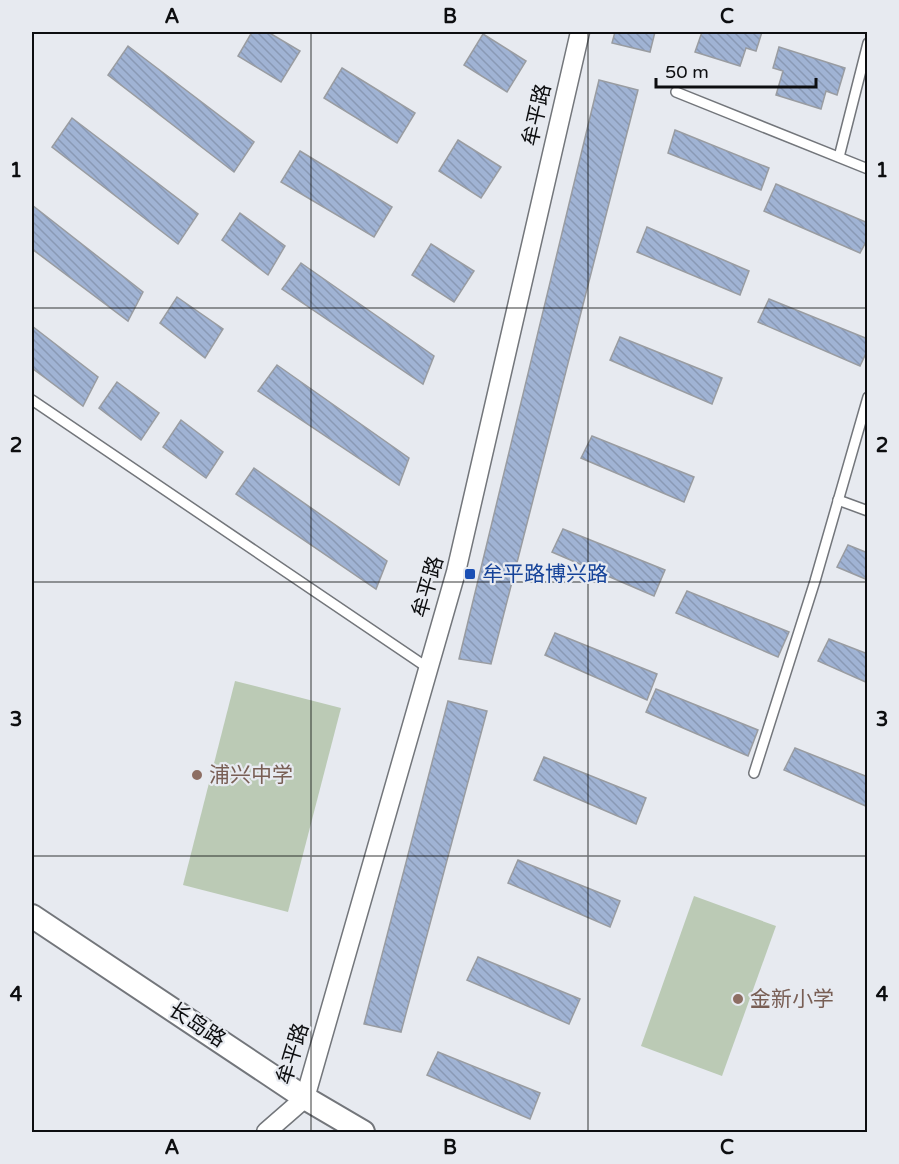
<svg xmlns="http://www.w3.org/2000/svg" width="899" height="1164" font-family="'Varela Round','Noto Sans SC',sans-serif">
	<style>
		.green { fill: #bbcab5 }
		.building { fill: url(#building-back-hatch); stroke: #999ca1; stroke-width: 1.5 }
		.lines { fill: none; stroke-linecap: round; stroke-linejoin: round }
		.service-casing { stroke: #73767b; stroke-width: 12 }
		.minor-casing { stroke: #73767b; stroke-width: 21 }
		.tertiary-casing { stroke: #73767b; stroke-width: 26 }
		.service { stroke: #fff; stroke-width: 9 }
		.minor { stroke: #fff; stroke-width: 18 }
		.tertiary { stroke: #fff; stroke-width: 22 }
		.grid { fill: none; stroke: #0d0e10; stroke-width: 1.5; stroke-opacity: 0.55 }
		.transit-dot { fill: #1a4fb4; stroke: #e7eaf0; stroke-width: 2 }
		.education-dot { fill: #8d6e63; stroke: #e7eaf0; stroke-width: 2 }
		.labels { text-anchor: middle; dominant-baseline: central; stroke-width: 4.5; stroke-linejoin: round; paint-order: stroke }
		.street-label { font-size: 21px; fill: #0d0e10; stroke: #e7eaf0 }
		.transit-label { font-size: 21px; fill: #164399; stroke: #e7eaf0; text-anchor: start }
		.education-label { font-size: 21px; fill: #785e54; stroke: #e7eaf0; text-anchor: start }
		.neatline { fill: none; stroke: #0d0e10; stroke-width: 2 }
		.grid-label { font-size: 20px; text-anchor: middle; font-weight: bold; fill: #0d0e10 }
	</style>
	<defs>
		<pattern id="building-back-hatch" width="6" height="6" patternUnits="userSpaceOnUse" patternTransform="scale(1.5)"><rect width="6" height="6" fill="#a0b3d4"/><path d="M-1 5l2 2M0 0l6 6M5-1l2 2" fill="none" stroke="#8999b5"/></pattern>
	</defs>
	<rect width="100%" height="100%" fill="#e7eaf0"/>
	<g class="green">
		<polygon points="235,681 341,708 288,912 183,885"/>
		<polygon points="694,896 776,926 722,1076 641,1046"/>
	</g>
	<g class="building">
		<polygon points="252,32 268,32 300,51 281,82 238,56"/>
		<polygon points="615,32 655,32 650,52 612,43"/>
		<polygon points="702,32 762,32 756,51 746,48 740,66 695,52"/>
		<polygon points="483,34 526,61 507,92 464,65"/>
		<polygon points="128,46 254,142 234,172 108,75"/>
		<polygon points="779,47 845,68 837,95 826,91 821,109 776,95 783,71 773,68"/>
		<polygon points="342,68 415,113 397,143 324,98"/>
		<polygon points="599,80 638,90 491,664 459,659"/>
		<polygon points="72,118 198,214 178,244 52,147"/>
		<polygon points="675,130 769,168 761,190 668,153"/>
		<polygon points="458,140 501,167 481,198 439,171"/>
		<polygon points="300,151 392,207 374,237 281,182"/>
		<polygon points="776,184 868,223 868,238 860,253 764,211"/>
		<polygon points="32,205 143,292 128,321 32,249"/>
		<polygon points="240,213 285,246 268,275 222,240"/>
		<polygon points="647,227 749,271 740,295 637,252"/>
		<polygon points="431,244 474,271 454,302 412,275"/>
		<polygon points="301,263 434,356 423,384 282,289"/>
		<polygon points="177,297 223,329 205,358 160,323"/>
		<polygon points="769,299 868,339 868,349 860,366 758,322"/>
		<polygon points="32,326 98,377 83,406 32,368"/>
		<polygon points="620,337 722,378 712,404 610,360"/>
		<polygon points="277,365 409,458 399,485 258,391"/>
		<polygon points="117,382 159,413 141,440 99,408"/>
		<polygon points="181,420 223,452 206,478 163,447"/>
		<polygon points="592,436 694,477 684,502 581,458"/>
		<polygon points="254,468 387,561 376,589 236,494"/>
		<polygon points="563,529 665,570 654,596 552,552"/>
		<polygon points="848,545 868,553 868,580 837,567"/>
		<polygon points="687,591 789,632 778,657 676,613"/>
		<polygon points="555,633 657,674 647,700 545,655"/>
		<polygon points="829,639 868,654 868,683 818,661"/>
		<polygon points="656,689 758,730 748,756 646,712"/>
		<polygon points="448,701 487,711 401,1032 364,1024"/>
		<polygon points="795,748 868,777 868,807 784,770"/>
		<polygon points="544,757 646,798 636,824 534,780"/>
		<polygon points="518,860 620,901 610,927 508,883"/>
		<polygon points="478,957 580,999 569,1024 467,980"/>
		<polygon points="438,1052 540,1093 530,1119 427,1075"/>
	</g>
	<g class="lines">
		<defs>
			<g id="service">
				<polyline points="676,92 868,169"/>
				<polyline points="839,157 868,43"/>
				<polyline points="32,400 428,668"/>
				<polyline points="838,500 868,511"/>
				<polyline points="754,773 815,581 868,397"/>
			</g>
			<polyline id="minor" points="266,1132 305,1098 456,572 580,32"/>
			<polyline id="tertiary" points="32,916 305,1098 363,1132"/>
		</defs>
		<use href="#service" class="service-casing"/>
		<use href="#minor" class="minor-casing"/>
		<use href="#tertiary" class="tertiary-casing"/>
		<use href="#service" class="service"/>
		<use href="#minor" class="minor"/>
		<use href="#tertiary" class="tertiary"/>
	</g>
	<path class="grid" d="M311 32V1132M588 32V1132M32 308H868M32 582H868M32 856H868"/>
	<rect class="transit-dot" x="464" y="568" width="12" height="12" rx="3"/>
	<g class="education-dot">
		<circle cx="197" cy="775" r="6"/>
		<circle cx="738" cy="999" r="6"/>
	</g>
	<g class="labels">
		<g class="street-label">
			<text transform="translate(537 115) rotate(-77)">牟平路</text>
			<text transform="translate(428 587) rotate(-74)">牟平路</text>
			<text transform="translate(197 1025) rotate(33)">长岛路</text>
			<text transform="translate(293 1054) rotate(-73)">牟平路</text>
		</g>
		<g class="transit-label">
			<text x="482" y="574">牟平路博兴路</text>
		</g>
		<g class="education-label">
			<text x="209" y="775">浦兴中学</text>
			<text x="750" y="999">金新小学</text>
		</g>
	</g>
	<rect width="899" height="1164" fill="none" stroke="#e7eaf0" stroke-width="66"/>
	<path d="M656 78v9h160v-9" fill="none" stroke="#0d0e10" stroke-width="3"/>
	<text x="665" y="78" font-size="18" fill="#0d0e10" stroke="#e7eaf0" stroke-width="4.5" paint-order="stroke">50 m</text>
	<rect x="33" y="33" width="833" height="1098" class="neatline"/>
	<g class="grid-label">
		<text x="172" y="23">A</text>
		<text x="450" y="23">B</text>
		<text x="727" y="23">C</text>
		<text x="16" y="177">1</text>
		<text x="882" y="177">1</text>
		<text x="16" y="452">2</text>
		<text x="882" y="452">2</text>
		<text x="16" y="726">3</text>
		<text x="882" y="726">3</text>
		<text x="16" y="1001">4</text>
		<text x="882" y="1001">4</text>
		<text x="172" y="1154">A</text>
		<text x="450" y="1154">B</text>
		<text x="727" y="1154">C</text>
	</g>
</svg>
